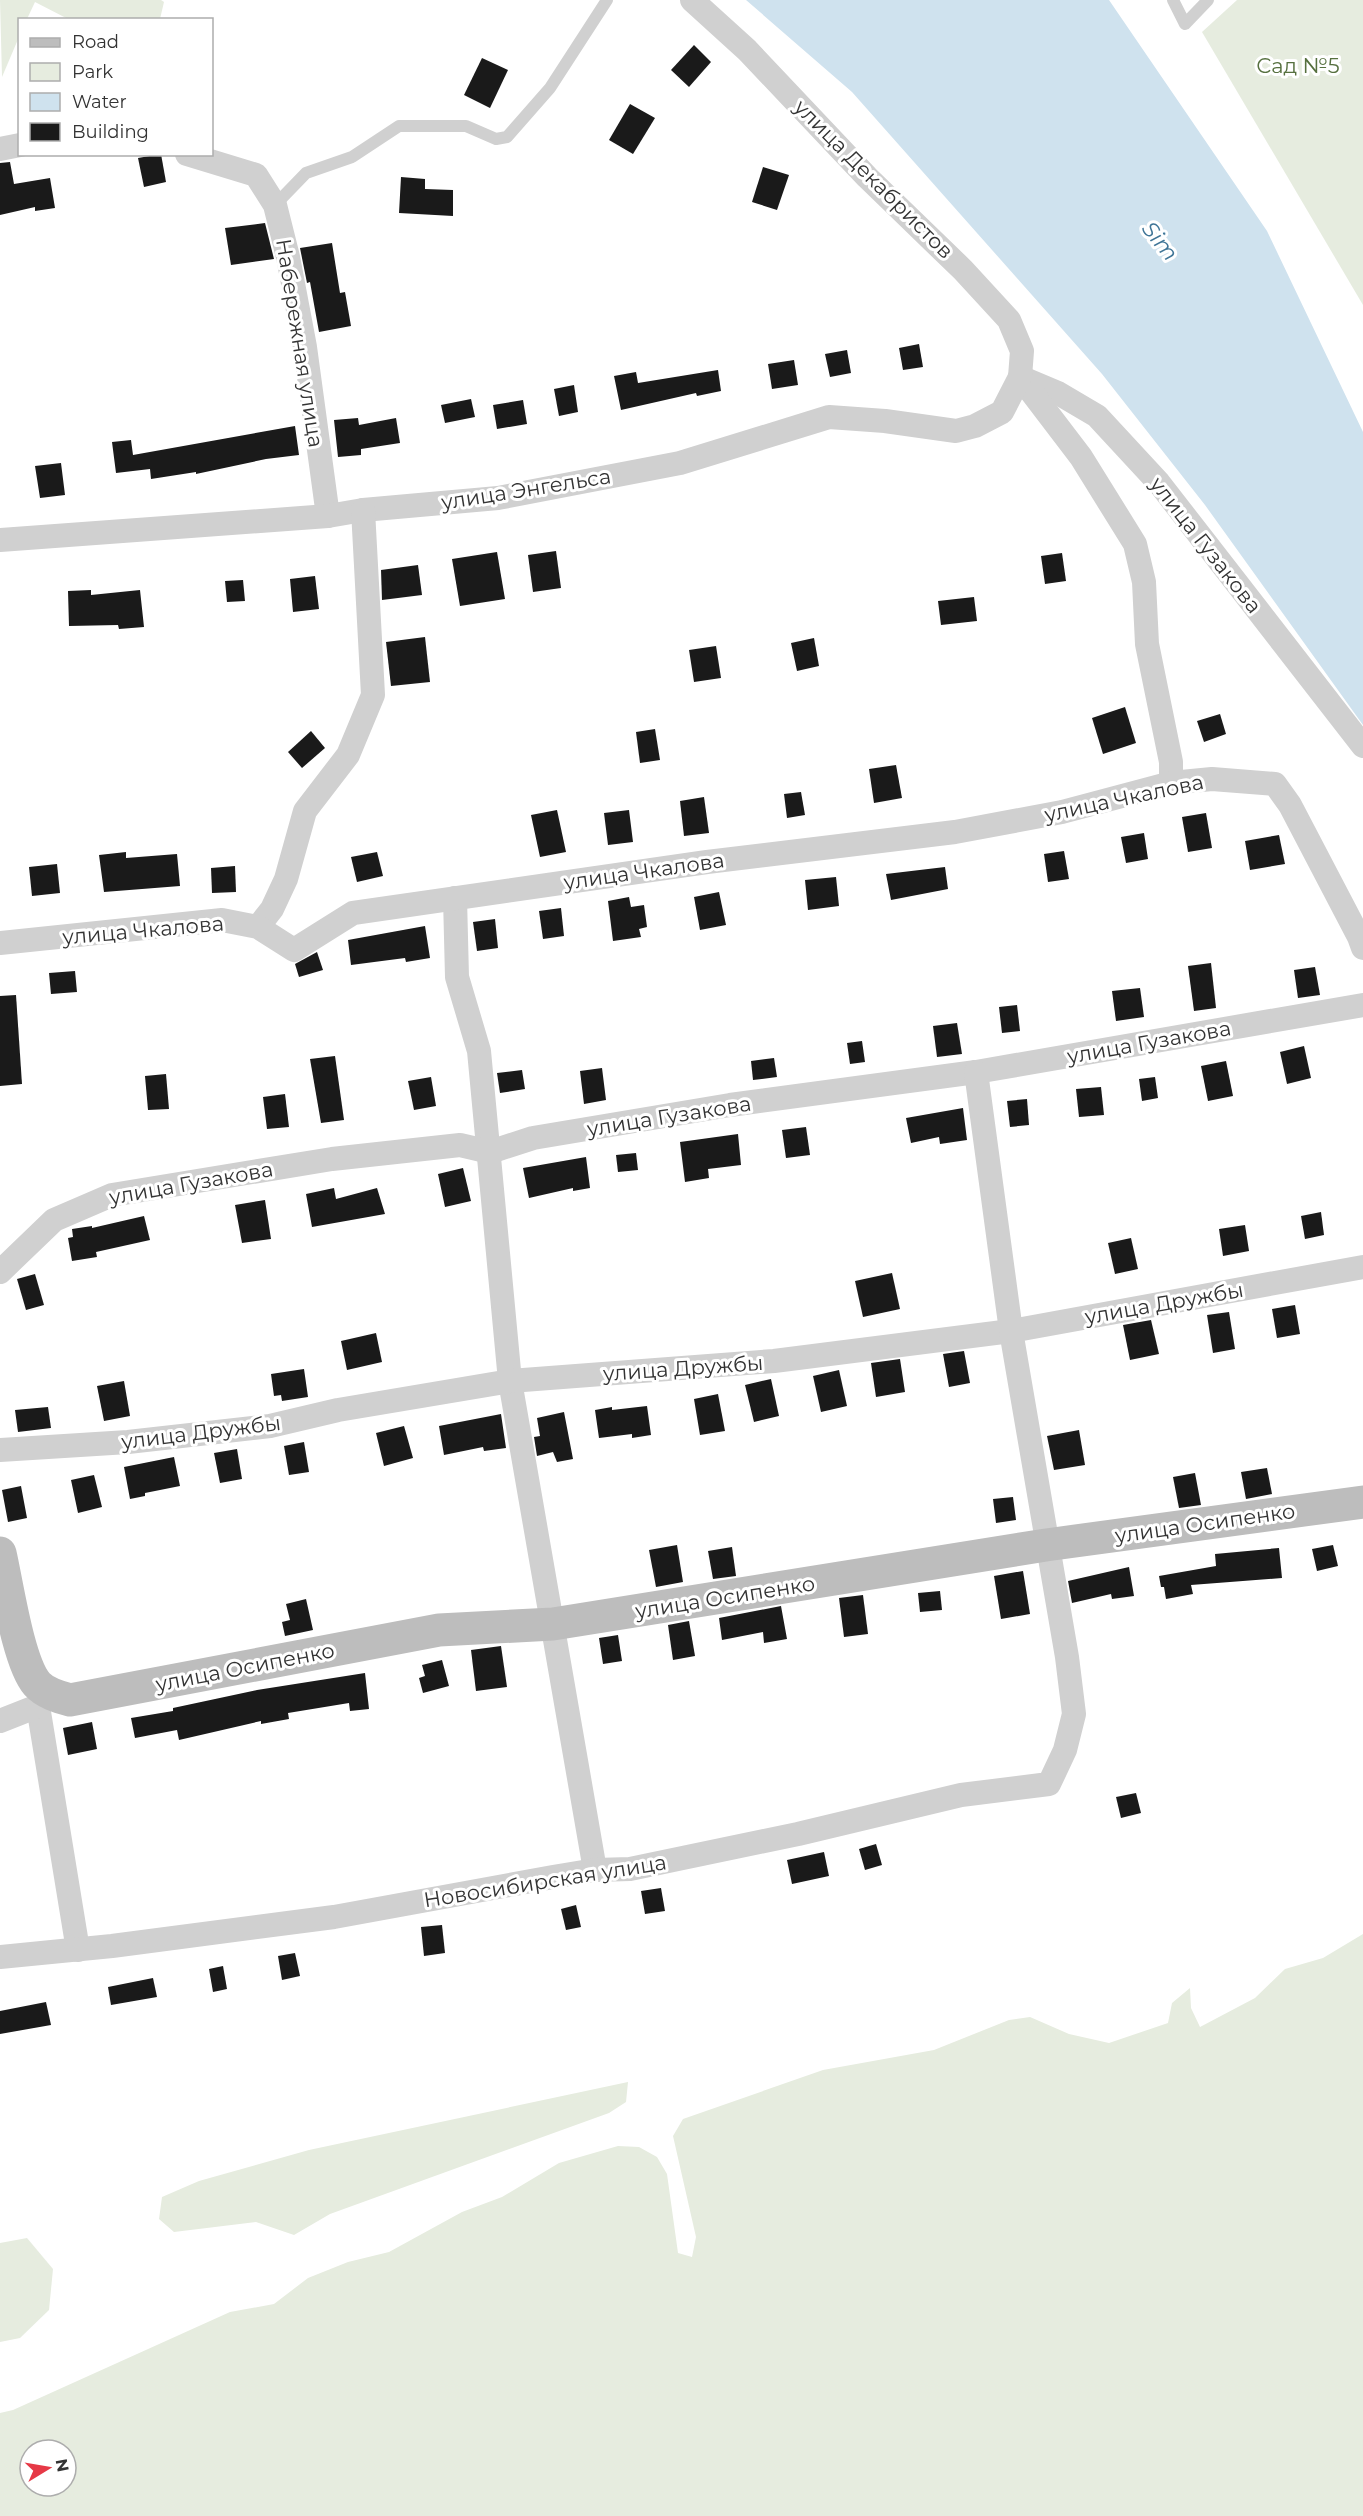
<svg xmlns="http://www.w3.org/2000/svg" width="1363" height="2516" font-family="Montserrat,sans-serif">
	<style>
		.green { fill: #e6ecdf; fill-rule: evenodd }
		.water { fill: #cfe2ee }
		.building { fill: #1a1a1a }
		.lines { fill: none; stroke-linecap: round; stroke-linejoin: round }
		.service { stroke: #d0d0d0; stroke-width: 12 }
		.minor { stroke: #d0d0d0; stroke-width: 24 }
		.secondary { stroke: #bdbdbd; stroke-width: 33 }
		.labels { text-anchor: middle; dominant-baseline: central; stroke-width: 6; stroke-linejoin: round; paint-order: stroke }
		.park-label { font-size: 21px; fill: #56703f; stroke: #fff }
		.street-label { font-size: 21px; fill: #333; stroke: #fff }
		.water-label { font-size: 22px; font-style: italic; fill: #3f7597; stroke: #fff }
	</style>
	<rect width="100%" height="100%" fill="#fff"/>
	<g class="green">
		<polygon points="0,0 161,0 164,2 160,19 68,19 35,2 27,19 20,20 19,37 2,77"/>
		<polygon points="1237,0 1363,0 1363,305 1202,32"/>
		<path d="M1363 1934V2516H0V2413L13 2410 230 2312 274 2304 308 2278 348 2262 389 2252 462 2212 502 2197 559 2163 618 2146 639 2147 657 2157 667 2174 678 2253 692 2257 696 2237 673 2136 683 2119 823 2070 934 2050 1009 2020 1030 2017 1069 2034 1109 2043 1168 2023 1172 2003 1190 1988 1191 2008 1200 2027 1255 1998 1285 1969 1323 1958ZM30 2450H66V2486H30Z"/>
		<polygon points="628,2082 626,2102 609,2113 330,2214 294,2235 256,2222 174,2232 159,2219 162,2197 199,2181 309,2150"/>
		<polygon points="27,2238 53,2269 49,2310 20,2338 0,2342 0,2243"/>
	</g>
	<polygon class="water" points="746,0 1109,0 1267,231 1363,432 1363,725 1205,505 1102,374 852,92"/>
	<g class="building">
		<polygon points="694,45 711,62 689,87 671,70"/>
		<polygon points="482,58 508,70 490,108 464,95"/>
		<polygon points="630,104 655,118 633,154 609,140"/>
		<polygon points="161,154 166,182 144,187 138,158"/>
		<polygon points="10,162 14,184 50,178 55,208 35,211 35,207 0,215 0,163"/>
		<polygon points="763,167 789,175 777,210 752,202"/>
		<polygon points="401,177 425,179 425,189 453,190 453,216 399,213"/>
		<polygon points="265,223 274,259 231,265 225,228"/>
		<polygon points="332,243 340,293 345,292 351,326 319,332 310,282 307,283 300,248"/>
		<polygon points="919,344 923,367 903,370 899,348"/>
		<polygon points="847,350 851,373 830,377 825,354"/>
		<polygon points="794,360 798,385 772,389 768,364"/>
		<polygon points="718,370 721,391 697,396 696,393 621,410 614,376 636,372 638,383"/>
		<polygon points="574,385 578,412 559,416 554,389"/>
		<polygon points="471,399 475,417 445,423 441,405"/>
		<polygon points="523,400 527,424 497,429 493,405"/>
		<polygon points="358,418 359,425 396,418 400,443 361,449 361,455 338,457 334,420"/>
		<polygon points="295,426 299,455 266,459 196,474 196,472 151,479 150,469 116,473 112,442 131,440 133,455"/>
		<polygon points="61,463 65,495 40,498 35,466"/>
		<polygon points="556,551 561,588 533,592 528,555"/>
		<polygon points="497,552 505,599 460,606 452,559"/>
		<polygon points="1062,553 1066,581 1045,584 1041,556"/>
		<polygon points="418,565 422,595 382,600 381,570"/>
		<polygon points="315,576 319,609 293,612 290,579"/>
		<polygon points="243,580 245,601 227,602 225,581"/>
		<polygon points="91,590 91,595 140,590 144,627 119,629 118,625 69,626 68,591"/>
		<polygon points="974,597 977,621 941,625 938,601"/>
		<polygon points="425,637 430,682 391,686 386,642"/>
		<polygon points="814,638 819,666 797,671 791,643"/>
		<polygon points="716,646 721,678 694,682 689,650"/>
		<polygon points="1125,707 1136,743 1103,754 1092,718"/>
		<polygon points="1220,714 1226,734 1204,742 1197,721"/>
		<polygon points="655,729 660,760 640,763 636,732"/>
		<polygon points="311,731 325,748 302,768 288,752"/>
		<polygon points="896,765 902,798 874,803 869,769"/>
		<polygon points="801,792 805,815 787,818 784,794"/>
		<polygon points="704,797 709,833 684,836 680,801"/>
		<polygon points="557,810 566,852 540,857 531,815"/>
		<polygon points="629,810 633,842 608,845 604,813"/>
		<polygon points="1206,813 1212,848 1188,852 1182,817"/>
		<polygon points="1144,833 1148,859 1126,863 1121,837"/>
		<polygon points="1279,835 1285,864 1250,870 1245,841"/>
		<polygon points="1064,851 1069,879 1048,882 1044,854"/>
		<polygon points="126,852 126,858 177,854 180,886 104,892 99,855"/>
		<polygon points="377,852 383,876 357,882 351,857"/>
		<polygon points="57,864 60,893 32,896 29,867"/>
		<polygon points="235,866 236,892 212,893 211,868"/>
		<polygon points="945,867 948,889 891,900 886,874"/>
		<polygon points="836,877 839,906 808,910 805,880"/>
		<polygon points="719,892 726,925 700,930 694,897"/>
		<polygon points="629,897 631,907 644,905 647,927 639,929 641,937 613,941 608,901"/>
		<polygon points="561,908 564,936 543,939 539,911"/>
		<polygon points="495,919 498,948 477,951 473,922"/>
		<polygon points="425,926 430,958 406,962 405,958 351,965 348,940"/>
		<polygon points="317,952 323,970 299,977 295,964"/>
		<polygon points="1211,963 1216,1008 1194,1011 1188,966"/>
		<polygon points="1315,967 1320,995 1298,998 1294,970"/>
		<polygon points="75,971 77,992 51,994 49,973"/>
		<polygon points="1140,988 1144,1017 1116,1021 1112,991"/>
		<polygon points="16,995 22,1084 0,1086 0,996"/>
		<polygon points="1017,1005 1020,1031 1002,1033 999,1007"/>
		<polygon points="957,1023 962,1054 937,1057 933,1026"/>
		<polygon points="862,1041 865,1062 850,1064 847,1043"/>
		<polygon points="1304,1046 1311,1078 1287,1084 1280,1052"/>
		<polygon points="335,1056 344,1120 321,1123 310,1059"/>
		<polygon points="774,1058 777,1077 753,1080 751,1061"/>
		<polygon points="1226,1061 1233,1096 1208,1101 1201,1066"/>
		<polygon points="602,1068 606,1100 584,1104 580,1071"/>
		<polygon points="522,1070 525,1089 500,1093 497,1073"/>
		<polygon points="166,1074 169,1109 148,1110 145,1076"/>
		<polygon points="431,1077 436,1106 414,1110 408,1081"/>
		<polygon points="1155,1077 1158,1098 1142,1101 1139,1079"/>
		<polygon points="1101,1087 1104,1115 1079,1117 1076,1089"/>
		<polygon points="285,1094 289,1127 267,1129 263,1097"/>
		<polygon points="1027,1099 1029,1125 1010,1127 1007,1101"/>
		<polygon points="963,1108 967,1140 940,1144 939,1137 911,1143 906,1118"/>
		<polygon points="806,1127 810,1155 786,1158 782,1130"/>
		<polygon points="738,1134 741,1165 708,1169 709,1178 685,1182 680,1142"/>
		<polygon points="636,1153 638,1170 618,1172 616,1155"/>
		<polygon points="586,1157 590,1188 573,1191 573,1188 529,1198 523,1168"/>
		<polygon points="463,1168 471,1201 445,1207 438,1174"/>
		<polygon points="334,1188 336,1199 377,1188 385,1214 312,1227 306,1194"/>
		<polygon points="265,1200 271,1239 242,1243 235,1205"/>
		<polygon points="1321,1212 1324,1235 1305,1239 1301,1216"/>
		<polygon points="144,1216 150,1240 96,1252 97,1257 72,1261 68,1238 73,1237 72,1229 92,1226 92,1228"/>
		<polygon points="1245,1225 1249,1251 1223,1256 1219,1229"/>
		<polygon points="1131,1238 1138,1269 1115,1274 1108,1243"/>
		<polygon points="892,1273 900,1309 863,1317 855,1281"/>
		<polygon points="35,1274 44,1305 26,1310 17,1279"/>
		<polygon points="1295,1305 1300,1334 1277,1338 1272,1309"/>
		<polygon points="1229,1312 1235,1349 1213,1353 1207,1315"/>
		<polygon points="1151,1320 1159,1354 1130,1360 1123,1325"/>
		<polygon points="376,1333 382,1362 347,1370 341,1341"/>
		<polygon points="964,1351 970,1383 949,1387 943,1354"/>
		<polygon points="900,1359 905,1392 876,1397 871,1363"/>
		<polygon points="304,1369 308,1397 282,1401 281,1395 274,1396 271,1374"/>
		<polygon points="839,1370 847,1406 821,1412 813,1376"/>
		<polygon points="771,1379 779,1416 754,1422 745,1385"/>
		<polygon points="124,1381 130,1416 104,1421 97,1386"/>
		<polygon points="718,1394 725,1431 700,1435 694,1399"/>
		<polygon points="647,1406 651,1435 632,1438 632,1434 599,1438 595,1410 612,1407 612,1410"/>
		<polygon points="48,1407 51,1428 18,1432 15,1410"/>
		<polygon points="564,1412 573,1459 557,1462 553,1452 537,1456 534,1437 540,1436 537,1418"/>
		<polygon points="501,1414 506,1448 484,1451 483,1447 444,1455 439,1426"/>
		<polygon points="404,1426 413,1458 384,1466 376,1433"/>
		<polygon points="1079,1430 1085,1465 1054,1470 1047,1436"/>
		<polygon points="304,1442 309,1472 289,1475 284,1446"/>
		<polygon points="237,1449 242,1479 220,1483 214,1453"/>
		<polygon points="174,1457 180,1486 145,1493 145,1496 130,1499 124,1467"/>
		<polygon points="1267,1468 1272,1494 1246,1499 1241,1472"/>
		<polygon points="1195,1473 1201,1505 1179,1508 1173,1477"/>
		<polygon points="94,1475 102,1507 78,1513 71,1480"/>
		<polygon points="21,1486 27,1518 8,1522 2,1490"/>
		<polygon points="1013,1497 1016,1520 996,1523 993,1499"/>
		<polygon points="677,1545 683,1582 656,1587 649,1550"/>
		<polygon points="1333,1545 1338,1566 1317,1571 1312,1549"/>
		<polygon points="732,1547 736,1576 713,1579 708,1551"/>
		<polygon points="1279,1548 1282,1578 1191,1585 1193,1594 1166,1599 1164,1587 1161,1587 1159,1576 1216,1566 1215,1554"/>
		<polygon points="1129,1567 1134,1596 1112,1599 1111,1594 1072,1603 1068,1581"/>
		<polygon points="1023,1571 1030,1614 1001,1619 994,1576"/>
		<polygon points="940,1591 942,1610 920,1612 918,1593"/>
		<polygon points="863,1595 868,1634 844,1637 839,1598"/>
		<polygon points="306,1599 313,1630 285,1636 282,1622 290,1620 286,1604"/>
		<polygon points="781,1606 787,1639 764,1643 763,1632 722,1640 719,1618"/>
		<polygon points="689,1621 695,1656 673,1660 668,1625"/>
		<polygon points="618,1635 622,1661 603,1664 599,1638"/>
		<polygon points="501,1646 507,1687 476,1691 471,1650"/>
		<polygon points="442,1660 449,1686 423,1693 419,1678 425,1676 422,1665"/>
		<polygon points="365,1673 369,1709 350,1711 349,1703 288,1713 289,1719 261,1724 261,1721 179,1740 177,1730 135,1738 131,1718 173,1711 173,1708 257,1690"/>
		<polygon points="92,1722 97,1749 68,1755 63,1728"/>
		<polygon points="1136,1793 1141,1813 1121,1818 1116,1797"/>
		<polygon points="876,1844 882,1865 865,1870 859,1849"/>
		<polygon points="824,1852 829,1876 792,1884 787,1860"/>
		<polygon points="661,1888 665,1911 645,1914 641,1891"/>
		<polygon points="576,1905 581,1927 566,1930 561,1909"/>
		<polygon points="442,1925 445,1953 424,1956 421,1927"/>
		<polygon points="295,1953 300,1976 282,1980 278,1956"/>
		<polygon points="223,1966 227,1989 213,1992 209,1969"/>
		<polygon points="153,1978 157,1997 111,2005 108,1987"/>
		<polygon points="46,2002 51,2025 0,2034 0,2011"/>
	</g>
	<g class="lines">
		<g class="service">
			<polyline points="1173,0 1185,24 1208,0"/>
			<polyline points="275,205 306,173 352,157 399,126 466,126 496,139 507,137 550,88 607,0"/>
		</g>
		<g class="minor">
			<polyline points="0,149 20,145"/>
			<polyline points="187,154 256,175 275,205 288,257 305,347 328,516"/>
			<polyline points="1020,377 1058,393 1097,416 1159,483 1363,746"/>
			<polyline points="1020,377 1081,457 1135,544 1144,582 1147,644 1171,762 1171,783"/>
			<polyline points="0,540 328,516 363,510 498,498 680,463 829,417 885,421 956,431 975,426 1002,412 1020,377 1022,351 1009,320 963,270 867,177 747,50 692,0"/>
			<polyline points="455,898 457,977 479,1051 510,1381 595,1870"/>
			<polyline points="258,927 272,909 286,879 305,811 348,755 373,695 363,510"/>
			<polyline points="0,943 222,920 258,927 294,950 353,913 707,862 955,832 1062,812 1171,783 1212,779 1275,784 1290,805 1359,937 1363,948"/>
			<polyline points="0,1272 54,1220 112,1195 332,1159 460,1145 490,1152 533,1138 730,1105 976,1072 1363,1005"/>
			<polyline points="0,1450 128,1442 270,1426 338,1410 510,1381 774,1361 1011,1331 1363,1267"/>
			<polyline points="38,1706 78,1950"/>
			<polyline points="0,1721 38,1706 49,1696"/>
			<polyline points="0,1957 112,1946 334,1917 553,1877 595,1870 630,1869 798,1834 961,1795 1049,1784 1065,1750 1074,1714 1067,1657 1011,1331 976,1072"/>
		</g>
		<path class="secondary" d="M0 1553C7 1583 18 1662 37 1684 45 1693 59 1697 70 1700L439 1630 553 1624 1046 1545 1363 1502"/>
	</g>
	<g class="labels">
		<g class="park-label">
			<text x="1298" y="65">Сад №5</text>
		</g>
		<g class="street-label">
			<text transform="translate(874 179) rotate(45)">улица Декабристов</text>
			<text transform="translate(300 343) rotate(81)">Набережная улица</text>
			<text transform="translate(526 489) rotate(-9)">улица Энгельса</text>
			<text transform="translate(1206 545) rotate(52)">улица Гузакова</text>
			<text transform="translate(1124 798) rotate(-12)">улица Чкалова</text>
			<text transform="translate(644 871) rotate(-8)">улица Чкалова</text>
			<text transform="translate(143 930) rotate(-5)">улица Чкалова</text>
			<text transform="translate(1149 1042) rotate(-10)">улица Гузакова</text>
			<text transform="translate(669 1116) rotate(-9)">улица Гузакова</text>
			<text transform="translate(191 1183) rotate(-10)">улица Гузакова</text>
			<text transform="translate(1164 1303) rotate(-10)">улица Дружбы</text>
			<text transform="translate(683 1368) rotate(-4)">улица Дружбы</text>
			<text transform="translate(201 1432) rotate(-7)">улица Дружбы</text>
			<text transform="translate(1205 1523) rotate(-8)">улица Осипенко</text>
			<text transform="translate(725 1597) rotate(-9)">улица Осипенко</text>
			<text transform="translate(245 1667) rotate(-11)">улица Осипенко</text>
			<text transform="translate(545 1881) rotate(-9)">Новосибирская улица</text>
		</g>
		<g class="water-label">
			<text transform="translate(1160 241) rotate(51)">Sim</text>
		</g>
	</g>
	<rect x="18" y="18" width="195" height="138" fill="#ffffff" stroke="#adadad" stroke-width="1.5"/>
	<rect x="30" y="38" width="30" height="9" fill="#bdbdbd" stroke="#adadad" stroke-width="1.5"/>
	<text x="72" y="48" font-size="18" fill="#333333">Road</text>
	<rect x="30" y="63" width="30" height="18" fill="#e6ecdf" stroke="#adadad" stroke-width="1.5"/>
	<text x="72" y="78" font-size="18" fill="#333333">Park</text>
	<rect x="30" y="93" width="30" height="18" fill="#cfe2ee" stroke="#adadad" stroke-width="1.5"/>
	<text x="72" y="108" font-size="18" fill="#333333">Water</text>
	<rect x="30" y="123" width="30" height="18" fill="#1a1a1a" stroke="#adadad" stroke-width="1.5"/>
	<text x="72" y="138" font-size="18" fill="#333333">Building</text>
	<g transform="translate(48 2468) rotate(79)"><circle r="28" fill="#ffffff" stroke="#adadad" stroke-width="1.5"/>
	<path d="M0-4.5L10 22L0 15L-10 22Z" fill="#e63946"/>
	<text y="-9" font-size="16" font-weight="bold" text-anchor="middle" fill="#333333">N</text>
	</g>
</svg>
